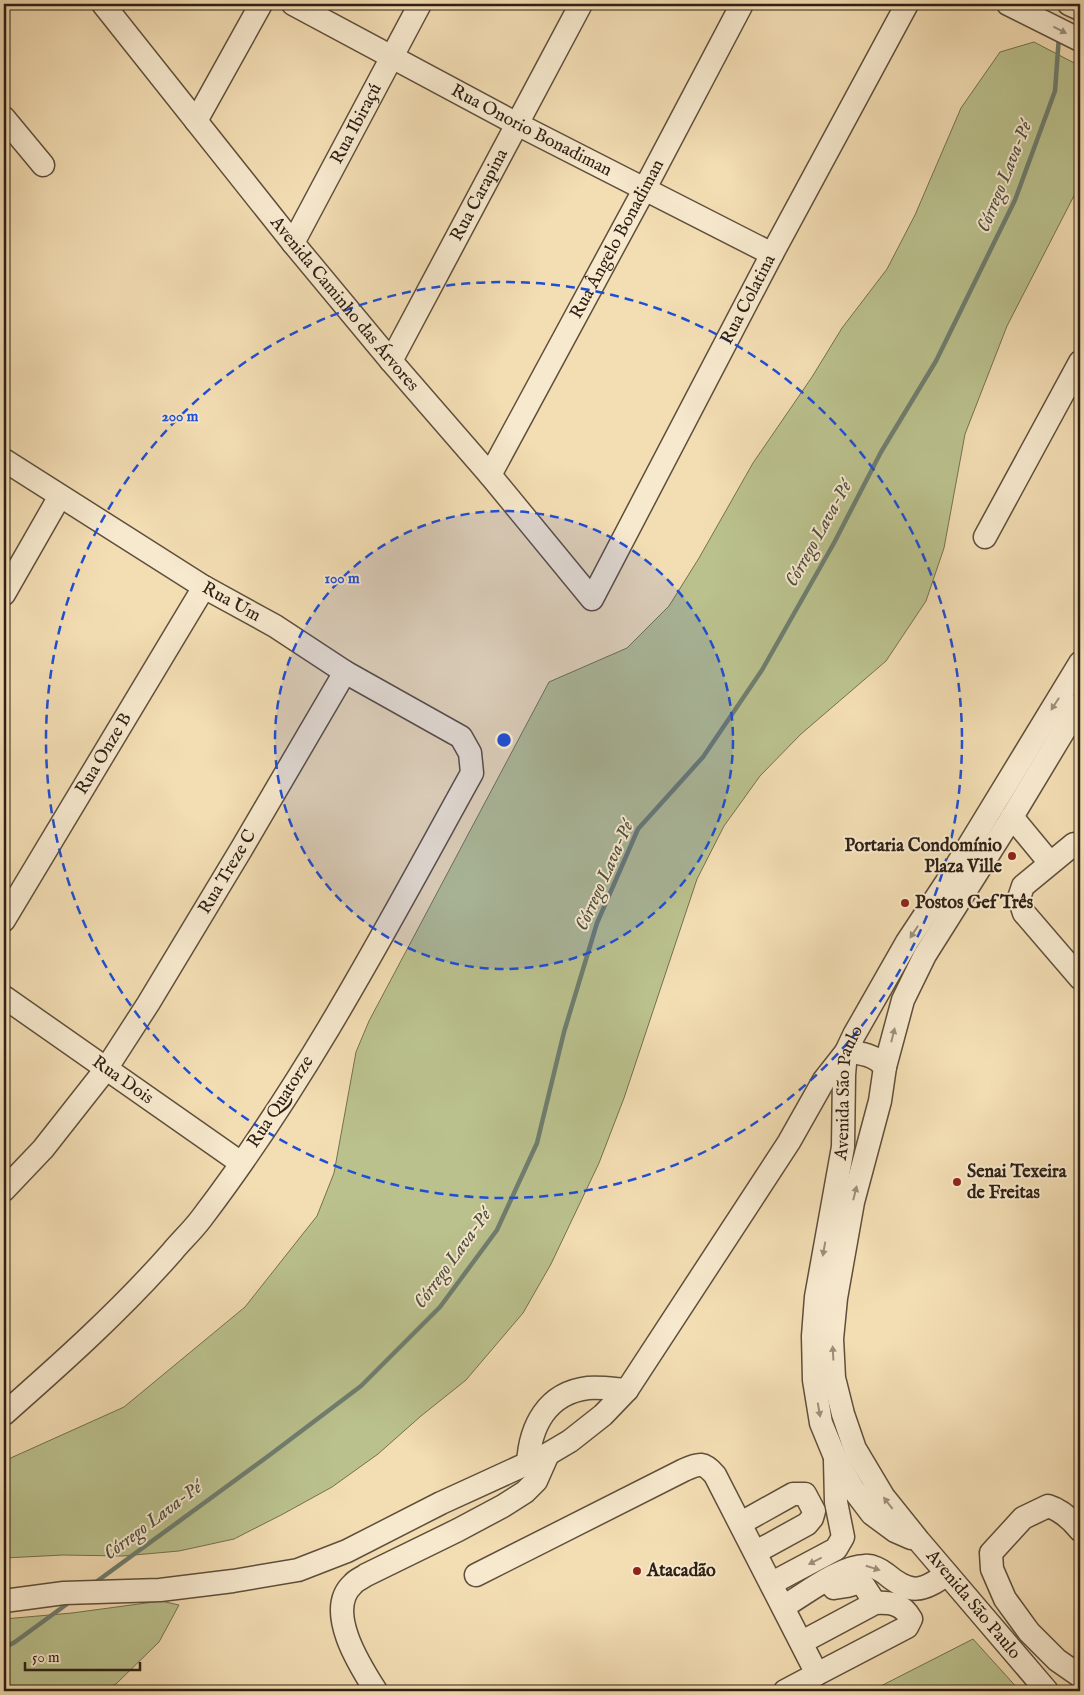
<svg xmlns="http://www.w3.org/2000/svg" width="1084" height="1695" font-family="'IM FELL English',serif">
	<style>
		.green { fill: #bac18d; stroke: #747051 }
		.lines { fill: none; stroke-linecap: round; stroke-linejoin: round }
		.stream { stroke: #6f7e70; stroke-width: 4.5 }
		.minor-casing { stroke: #5f4f3c; stroke-width: 25 }
		.minor { stroke: #f7e9ce; stroke-width: 22 }
		.oneway { fill: #9d8f7b }
		.ring { fill: none; stroke: #1d4ed8; stroke-width: 2.5; stroke-dasharray: 9 6 }
		.poi-dot { fill: #8f2418; stroke: #f7e9ce; stroke-width: 2 }
		.labels { text-anchor: middle; dominant-baseline: central; stroke-width: 4; stroke-linejoin: round; paint-order: stroke }
		.street-label { font-size: 18px; fill: #2e2015; stroke: #f7e9ce }
		.poi-label { font-size: 18px; font-weight: bold; fill: #2e2015; stroke: #f7e9ce; text-anchor: start }
		.water-label { font-size: 19px; font-style: italic; fill: #4f4f42; stroke: #f7e9ce }
		.centre { fill: #1d4ed8; stroke: #f7e9ce; stroke-width: 2.5 }
		.ring-label { font-size: 15px; text-anchor: middle; font-weight: bold; fill: #1d4ed8; stroke: #f7e9ce; stroke-width: 4; stroke-linejoin: round; paint-order: stroke }
	</style>
	<rect width="100%" height="100%" fill="#f3ddb3"/>
	<filter id="stains"><feTurbulence type="fractalNoise" baseFrequency=".004" numOctaves="4"/><feColorMatrix values="0 0 0 0 .2 0 0 0 0 .09 0 0 0 0 .02 0 0 0 .5 -.17"/></filter>
	<radialGradient id="worn" r=".72"><stop offset=".6" stop-color="#630" stop-opacity="0"/><stop offset="1" stop-color="#630" stop-opacity=".3"/></radialGradient>
	<g class="green">
		<polygon points="1034,42 1080,66 1080,184 1007,326 965,434 944,548 926,601 886,661 801,734 760,776 724,826 697,879 624,1098 599,1163 551,1264 523,1313 466,1380 421,1416 378,1454 332,1487 283,1514 234,1539 179,1551 123,1556 63,1555 4,1558 4,1461 124,1407 245,1307 317,1216 334,1173 356,1052 369,1021 549,682 627,648 669,606 699,558 753,463 812,377 842,328 887,269 915,215 961,108 1000,52"/>
		<polygon points="161,1601 179,1605 159,1642 116,1684 99,1691 4,1691 4,1619 72,1613"/>
		<polygon points="973,1639 1020,1691 871,1691"/>
	</g>
	<g class="lines">
		<g class="stream">
			<polyline points="96,1582 271,1454 361,1386 440,1307 497,1230 537,1143 564,1032 597,923 638,829 703,757 762,670 834,543 881,452 936,361 1015,200 1055,91 1059,36"/>
			<polyline points="4,1648 15,1642 67,1604"/>
		</g>
		<defs>
			<g id="minor">
				<path id="s1" d="M103 4 293 243 391 361 490 475 592 599 772 254 907 4"/>
				<path id="s2" d="M293 4 517 124 772 254"/>
				<polyline points="1008,4 1080,40"/>
				<polyline points="1069,4 1080,9"/>
				<polyline points="4,118 43,165"/>
				<polyline points="196,121 261,4"/>
				<path id="s3" d="M293 243 420 4"/>
				<path id="s4" d="M391 361 581 4"/>
				<path id="s5" d="M4 460 204 587 275 626 345 672 461 737 470 753 472 773C388 925 307 1080 201 1219 192 1231 181 1241 172 1252 120 1311 63 1362 4 1414"/>
				<path id="s6" d="M490 475 644 190 742 4"/>
				<polyline points="985,537 1080,362"/>
				<polyline points="4,594 60,496"/>
				<polyline points="1012,817 1050,863"/>
				<polyline points="1080,845 1074,844 1023,886 1019,898 1024,913 1080,978"/>
				<path id="s7" d="M4 920 204 587"/>
				<path id="s8" d="M4 997 241 1163"/>
				<path id="s9" d="M4 1190 43 1149 106 1069 148 1004 242 848 345 672"/>
				<path d="M528 1464C530 1426 547 1393 588 1388 601 1387 614 1389 627 1390"/>
				<polyline points="741,1523 793,1494 805,1494 814,1511 812,1518 807,1524 756,1552"/>
				<path d="M1080 1530C1071 1519 1061 1510 1048 1506L1023 1518 991 1553 992 1569 1005 1599 1029 1632 1057 1660 1080 1676"/>
				<path id="s10" d="M911 1538 895 1531 872 1514 853 1489 835 1457 821 1423 814 1380 813 1336 816 1297 843 1147 844 1075 846 1052 854 1035 907 942 946 883 1080 663"/>
				<path d="M476 1575 684 1470C699 1463 704 1462 715 1475L817 1674 785 1691"/>
				<polyline points="827,1580 834,1588 847,1586 857,1583 864,1586 875,1603"/>
				<polyline points="772,1583 836,1549 843,1537 836,1502 835,1460"/>
				<path d="M4 1601 64 1593 160 1590 233 1581 298 1570 347 1551 441 1503 548 1454 570 1441 603 1415 627 1390 789 1142 824 1080 846 1052C862 1053 875 1055 885 1067"/>
				<path d="M783 1607C805 1594 841 1566 865 1566 872 1565 881 1570 886 1574 911 1595 922 1592 947 1574"/>
				<path d="M802 1642 875 1603C891 1602 903 1604 911 1619L907 1627 817 1674"/>
				<path d="M376 1691C360 1666 324 1610 353 1584 356 1580 362 1578 366 1575L458 1530 503 1506 525 1492 536 1481 548 1454"/>
				<polyline points="1047,1691 919,1541 883,1496 855,1449 843,1414 834,1378 832,1339 836,1298 853,1202 880,1101 885,1067 903,1000 925,955 1012,817 1080,704"/>
			</g>
		</defs>
		<use href="#minor" class="minor-casing"/>
		<use href="#minor" class="minor"/>
	</g>
	<defs><path id="oneway-solid" d="M-6-.8H1V-3.2L6.5 0L1 3.2V.8H-6Z" transform="scale(1.25)"/></defs>
	<g class="oneway">
		<use href="#oneway-solid" transform="translate(1060 30) rotate(27)"/>
		<use href="#oneway-solid" transform="translate(1055 704) rotate(123)"/>
		<use href="#oneway-solid" transform="translate(914 932) rotate(123)"/>
		<use href="#oneway-solid" transform="translate(893 1035) rotate(-76)"/>
		<use href="#oneway-solid" transform="translate(855 1193) rotate(-76)"/>
		<use href="#oneway-solid" transform="translate(824 1249) rotate(100)"/>
		<use href="#oneway-solid" transform="translate(833 1353) rotate(-93)"/>
		<use href="#oneway-solid" transform="translate(819 1410) rotate(80)"/>
		<use href="#oneway-solid" transform="translate(888 1503) rotate(-128)"/>
		<use href="#oneway-solid" transform="translate(815 1561) rotate(153)"/>
		<use href="#oneway-solid" transform="translate(873 1568) rotate(18)"/>
	</g>
	<circle cx="504" cy="740" r="229" fill="#1d4ed8" fill-opacity=".12"/>
	<g class="ring">
		<circle cx="504" cy="740" r="229"/>
		<circle cx="504" cy="740" r="458"/>
	</g>
	<g class="poi-dot">
		<circle cx="1012" cy="856" r="5"/>
		<circle cx="905" cy="903" r="5"/>
		<circle cx="957" cy="1182" r="5"/>
		<circle cx="637" cy="1571" r="5"/>
	</g>
	<g class="labels">
		<g class="street-label">
			<text stroke="none"><textPath href="#s3" startOffset="135">Rua Ibiraçú</textPath></text>
			<text stroke="none"><textPath href="#s2" startOffset="270">Rua Onorio Bonadiman</textPath></text>
			<text stroke="none"><textPath href="#s4" startOffset="188">Rua Carapina</textPath></text>
			<text stroke="none"><textPath href="#s6" startOffset="268">Rua Ângelo Bonadiman</textPath></text>
			<text stroke="none"><textPath href="#s1" startOffset="1108">Rua Colatina</textPath></text>
			<text stroke="none"><textPath href="#s1" startOffset="385">Avenida Caminho das Árvores</textPath></text>
			<text stroke="none"><textPath href="#s5" startOffset="268">Rua Um</textPath></text>
			<text stroke="none"><textPath href="#s7" startOffset="194">Rua Onze B</textPath></text>
			<text stroke="none"><textPath href="#s9" startOffset="390">Rua Treze C</textPath></text>
			<text stroke="none"><textPath href="#s8" startOffset="145">Rua Dois</textPath></text>
			<text stroke="none"><textPath href="#s10" startOffset="485">Avenida São Paulo</textPath></text>
			<text transform="translate(281 1102) rotate(-57)">Rua Quatorze</text>
			<text transform="translate(973 1605) rotate(50)">Avenida São Paulo</text>
		</g>
		<g class="poi-label">
			<text x="1002" y="846" text-anchor="end">Portaria Condomínio<tspan x="1002" dy="21">Plaza Ville</tspan></text>
			<text x="915" y="903">Postos Gef Três</text>
			<text x="967" y="1172">Senai Texeira<tspan x="967" dy="21">de Freitas</tspan></text>
			<text x="647" y="1571">Atacadão</text>
		</g>
		<g class="water-label">
			<text transform="translate(1005 177) rotate(-68)">Córrego Lava-Pé</text>
			<text transform="translate(819 534) rotate(-61)">Córrego Lava-Pé</text>
			<text transform="translate(605 876) rotate(-66)">Córrego Lava-Pé</text>
			<text transform="translate(453 1259) rotate(-54)">Córrego Lava-Pé</text>
			<text transform="translate(153 1521) rotate(-37)">Córrego Lava-Pé</text>
		</g>
	</g>
	<circle cx="504" cy="740" r="8" class="centre"/>
	<g class="ring-label">
		<text x="180" y="421">200 m</text>
		<text x="342" y="583">100 m</text>
	</g>
	<rect width="1084" height="1695" fill="none" stroke="#f3ddb3" stroke-width="20"/>
	<rect x="5" y="5" width="1074" height="1685" fill="none" stroke="#2e2015" stroke-width="2.5"/>
	<rect x="10" y="10" width="1064" height="1675" fill="none" stroke="#2e2015"/>
	<path d="M25 1662v8h115v-8" fill="none" stroke="#2e2015" stroke-width="2.5"/>
	<text x="32" y="1662" font-size="15" fill="#2e2015" stroke="#f7e9ce" stroke-width="4" paint-order="stroke">50 m</text>
	<rect width="100%" height="100%" filter="url(#stains)"/>
	<rect width="100%" height="100%" fill="url(#worn)"/>
</svg>
